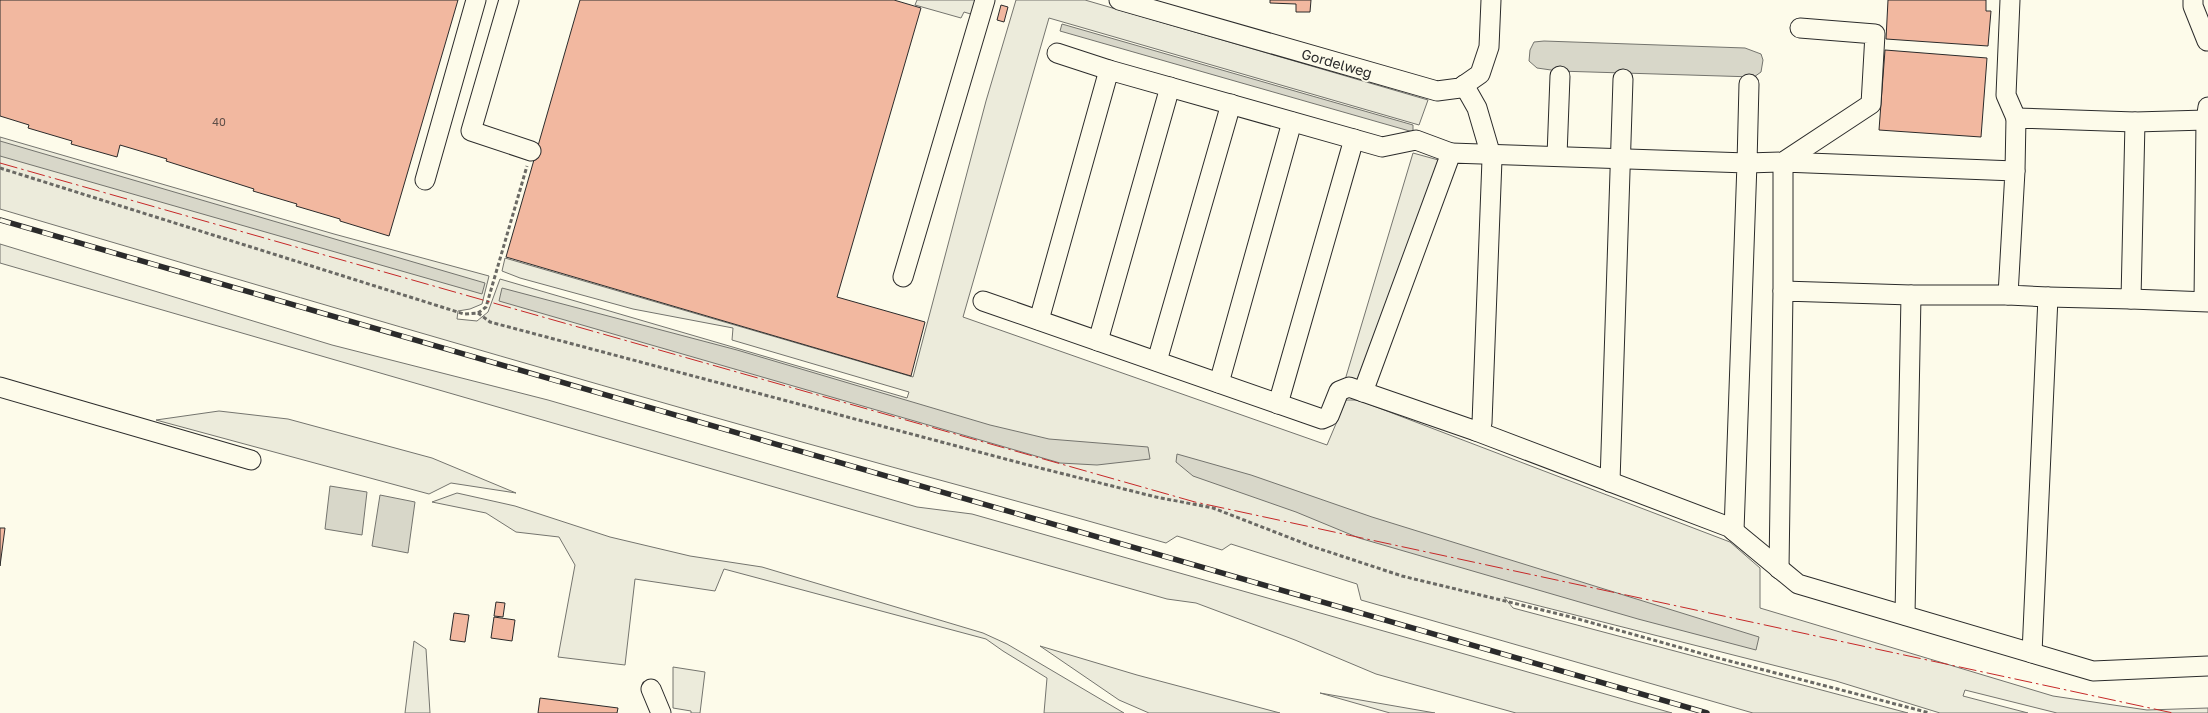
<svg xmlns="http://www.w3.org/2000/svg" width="2208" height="713" font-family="'Golos Text',sans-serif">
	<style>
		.green { fill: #ecebdb; stroke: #74746e }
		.water { fill: #d8d7c9; stroke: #74746e }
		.building { fill: #f2b8a0; stroke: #2b2b2b }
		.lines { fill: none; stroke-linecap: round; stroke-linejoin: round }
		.minor-casing { stroke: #2b2b2b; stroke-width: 21 }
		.path { stroke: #6a6964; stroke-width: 3; stroke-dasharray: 4 2.5; stroke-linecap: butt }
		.minor { stroke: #fdfbea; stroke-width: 19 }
		.rail-casing { stroke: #2b2b2b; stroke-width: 5.5 }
		.rail { stroke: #fdfbea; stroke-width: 4; stroke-dasharray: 11; stroke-linecap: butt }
		.power { stroke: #c62828; stroke-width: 1; stroke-dasharray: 18 4 2.5 4; stroke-linecap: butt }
		.labels { text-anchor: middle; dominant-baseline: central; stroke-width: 4; stroke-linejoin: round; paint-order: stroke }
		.number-label { font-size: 11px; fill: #5d4e48 }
		.street-label { font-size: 14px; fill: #2b2b2b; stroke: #fdfbea }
	</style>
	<rect width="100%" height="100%" fill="#fdfbea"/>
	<g class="green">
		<polygon points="917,0 978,0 974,15 964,12 961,18 915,5"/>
		<path d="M1016 0H1085L1428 100 1419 125 1049 18 963 317 1327 445 1346 400H1358L1730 542 1760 568V608L2053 696 2147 710 2208 708V713H2057L1965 690 1963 696 2028 713H1940L1836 681 1504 597 1513 608 1908 713H1753L1361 600 1357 584 1231 544 1222 550 1177 536 1166 543C1045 508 923 476 802 442 534 367 267 288 0 209V137L334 234 489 276 482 304 470 309 458 311 457 319 477 321 488 312 500 279 907 398 909 392 732 340 733 328 633 309 520 278 502 271 505 258 913 377 986 101Z"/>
		<polygon points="1413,153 1442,161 1356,383 1345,380"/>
		<polygon points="0,244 332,345 548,400 917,507 972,514 1672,713 1516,713 1376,674 1295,640 1196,603 1167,599 916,528 0,263"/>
		<polygon points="219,411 288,419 432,458 516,493 451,483 429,494 156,420"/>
		<polygon points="457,493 515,506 610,537 690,556 762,567 983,633 1007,644 1124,713 1044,713 1047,678 1003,651 986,639 724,569 715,591 635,579 625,665 558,657 575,565 559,537 516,532 486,513 432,502"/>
		<polygon points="414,641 426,649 430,713 405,713"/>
		<polygon points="1040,646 1137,675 1280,713 1149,713 1119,700"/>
		<polygon points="673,667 705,672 700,713 691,713 691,711 673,708"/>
		<polygon points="1320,693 1435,713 1390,713"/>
	</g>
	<g class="water">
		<polygon points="1062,24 1413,125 1413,132 1060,31"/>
		<polygon points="1544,41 1745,48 1761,54 1763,60 1761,72 1754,77 1558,71 1537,68 1529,61 1530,50 1534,42"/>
		<polygon points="0,141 485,283 482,294 0,156"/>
		<polygon points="502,288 737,350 990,425 1049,439 1148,447 1150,459 1097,465 1060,463 499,301"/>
		<polygon points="1177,454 1251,475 1372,517 1759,637 1756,650 1638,619 1359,538 1296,512 1193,476 1176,462"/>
		<polygon points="330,486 367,492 362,535 325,529"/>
		<polygon points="380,495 415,502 408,553 372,546"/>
	</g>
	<g class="building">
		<polygon points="0,0 458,0 389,236 340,221 340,219 296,206 297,204 253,191 254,189 166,161 167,159 120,145 117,157 71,144 72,141 28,128 29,125 0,116"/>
		<polygon points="580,0 894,0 921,8 837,297 925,322 911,376 506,257"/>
		<polygon points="1270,0 1311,0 1310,12 1296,12 1296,4 1270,3"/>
		<polygon points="1888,0 1986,0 1986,11 1991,11 1988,46 1886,39"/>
		<polygon points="1001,5 1008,7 1004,22 997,20"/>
		<polygon points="1885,50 1987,58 1981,137 1879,130"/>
		<polygon points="0,528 5,528 0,566"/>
		<polygon points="496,602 505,603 503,617 494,616"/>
		<polygon points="454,613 469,615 465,642 450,640"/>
		<polygon points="494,617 515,620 512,641 491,638"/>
		<polygon points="540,698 618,708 617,713 538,713"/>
	</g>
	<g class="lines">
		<defs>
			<g id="minor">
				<polyline points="509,0 471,131 531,151"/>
				<polyline points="1119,0 1437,91 1460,88 1480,74 1489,47 1491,0"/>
				<polyline points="2010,0 2006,95 2016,118"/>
				<polyline points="2193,0 2193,6 2207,41"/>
				<polyline points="1057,53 1109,70"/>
				<polyline points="1749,84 1747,163 1783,162 1871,104 1875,34 1800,28"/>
				<polyline points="1557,156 1560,76"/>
				<polyline points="2015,171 2016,118 2135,122"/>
				<polyline points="425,180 476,0"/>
				<polyline points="903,277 985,0"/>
				<polyline points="1783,291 1783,162 2015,171 2008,295 2048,297"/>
				<polyline points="1911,295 2008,295"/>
				<polyline points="2131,299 2208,302"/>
				<polyline points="983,301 1322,419 1329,416 1339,391 1349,387 1476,431 1482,423 1492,159 1477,108 1464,85"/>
				<polyline points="2204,301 2206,120"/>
				<polyline points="1039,320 1109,70 1382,147 1416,140 1451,153"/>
				<polyline points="1098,341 1170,87"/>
				<polyline points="1157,361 1231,104"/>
				<polyline points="1219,383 1292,122"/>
				<polyline points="0,387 251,460"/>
				<polyline points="1363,392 1451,153 1747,163 1734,531"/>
				<polyline points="1278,404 1354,139"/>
				<polyline points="1476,431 1729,527 1798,584 2093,671 2208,666"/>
				<polyline points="1610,482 1623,79"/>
				<polyline points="1779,569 1783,291 1911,295 1905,615"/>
				<polyline points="2032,653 2048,297 2131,299 2135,122 2206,120 2208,107"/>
				<polyline points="651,689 661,713"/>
			</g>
		</defs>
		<use href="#minor" class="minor-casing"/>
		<g class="path">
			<polyline points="0,168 464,314 478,313 486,307 527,166"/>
			<polyline points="478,313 490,322 1028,465 1156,497 1213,508 1311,546 1402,576 1571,617 1714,657 1930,713"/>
		</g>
		<use href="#minor" class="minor"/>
		<defs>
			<polyline id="rail" points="0,220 1707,713"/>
		</defs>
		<use href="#rail" class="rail-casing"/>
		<use href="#rail" class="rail"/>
		<polyline class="power" points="0,163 1195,502 2173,713"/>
	</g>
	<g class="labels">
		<g class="number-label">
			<text x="219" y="121">40</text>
		</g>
		<g class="street-label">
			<text transform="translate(1337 63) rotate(16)">Gordelweg</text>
		</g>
	</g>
</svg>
